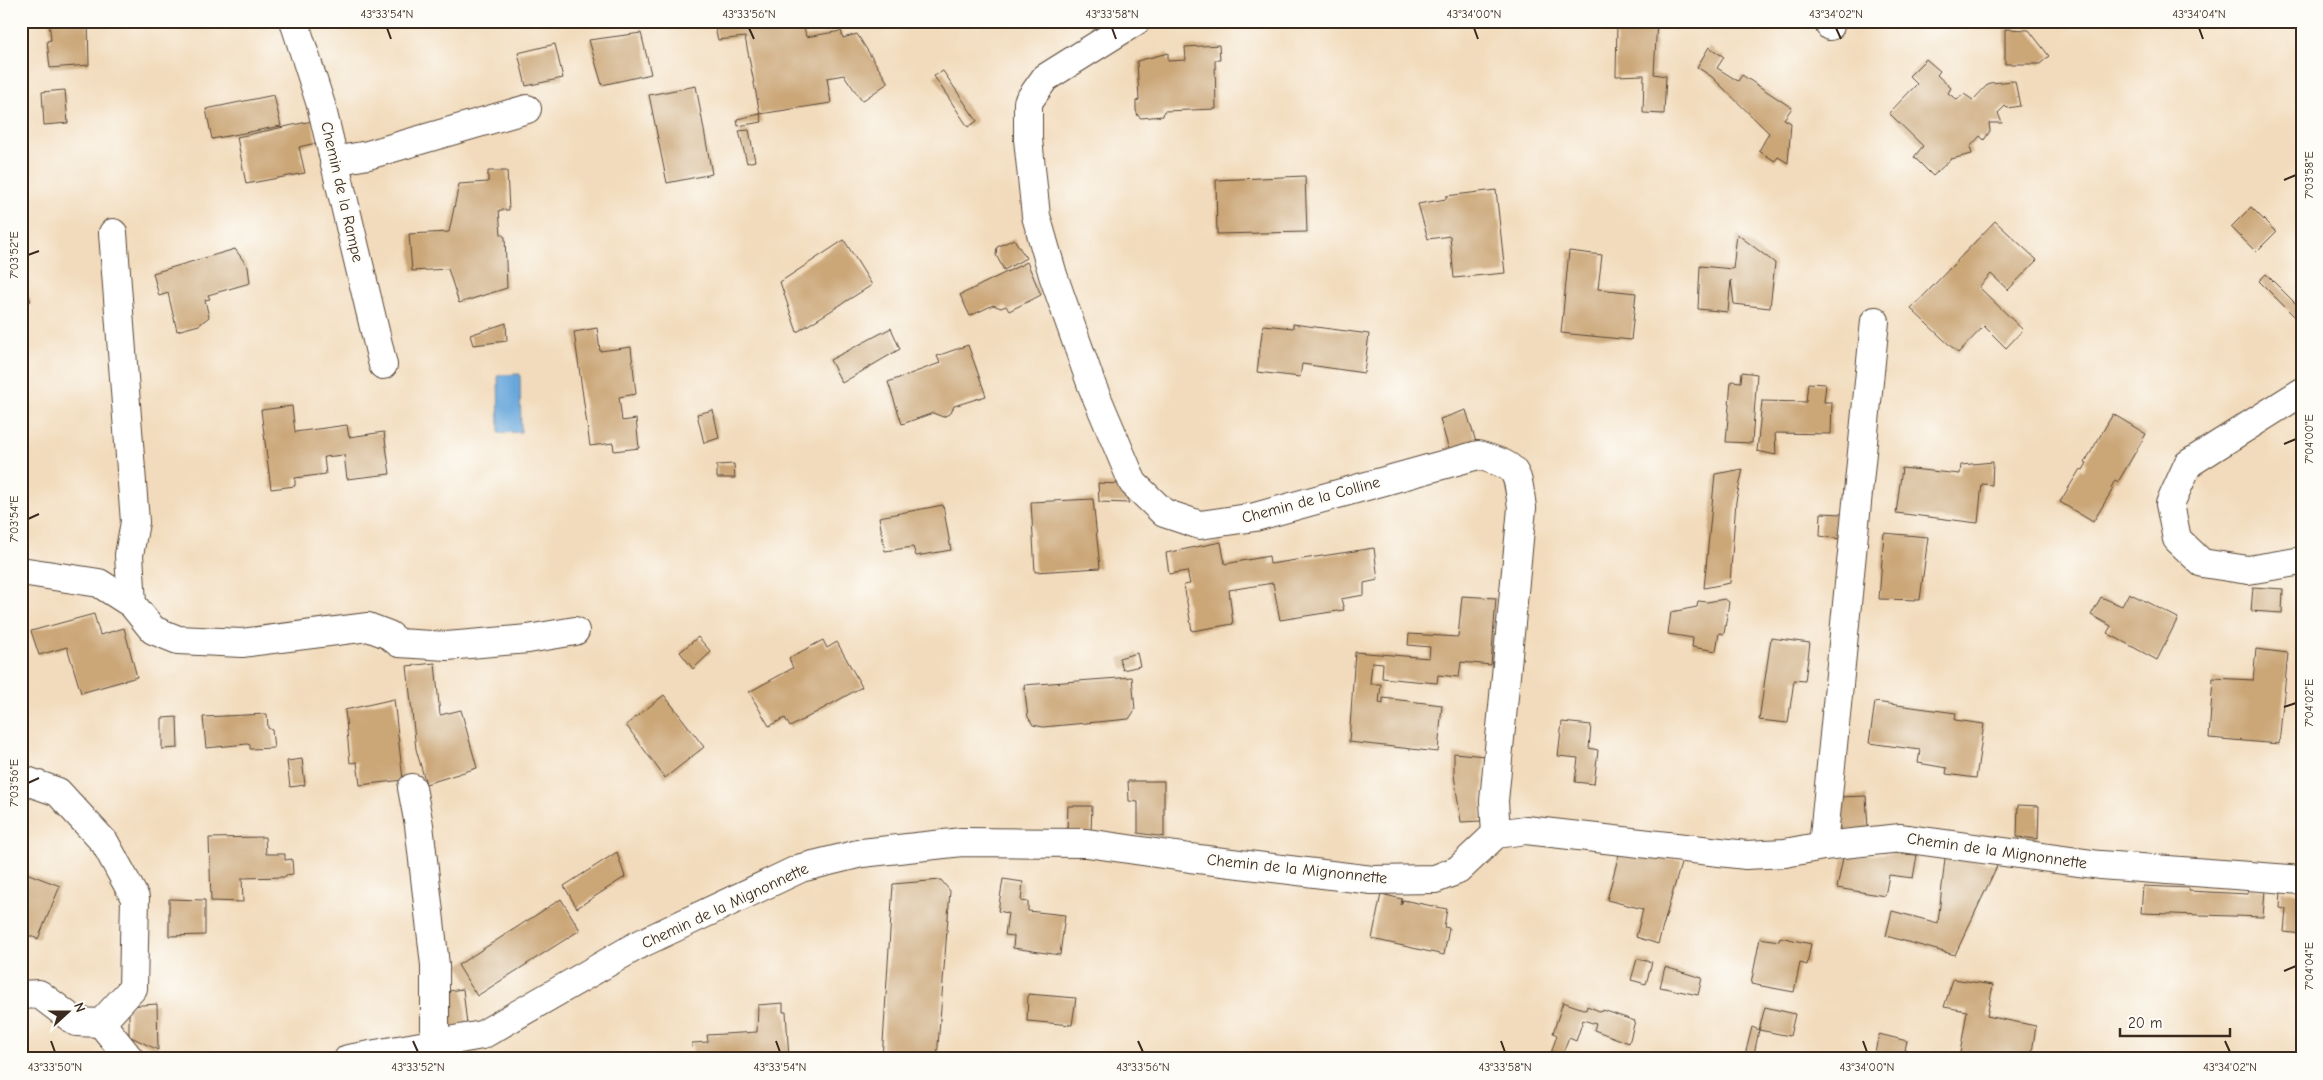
<svg xmlns="http://www.w3.org/2000/svg" width="2323" height="1080" font-family="'Comic Neue',sans-serif">
	<style>
		.water { fill: #69a7db; stroke: #52687c }
		.building { fill: #cba677 }
		.lines { fill: none; stroke-linecap: round; stroke-linejoin: round }
		.minor-casing { stroke: #564536; stroke-width: 30 }
		.minor { stroke: #fff; stroke-width: 28 }
		.ticks { fill: none; stroke: #3b2a1e; stroke-width: 2 }
		.labels { text-anchor: middle; dominant-baseline: central; stroke-width: 5; stroke-linejoin: round; paint-order: stroke }
		.street-label { font-size: 16px; fill: #3b2a1e; stroke: #fdfcf7 }
		.neatline { fill: none; stroke: #3b2a1e; stroke-width: 2 }
		.ticks-label { font-size: 12px; text-anchor: middle; fill: #3b2a1e }
	</style>
	<rect width="100%" height="100%" fill="#fdfcf7"/>
	<filter id="ink" filterUnits="userSpaceOnUse"><feTurbulence type="fractalNoise" baseFrequency=".02" numOctaves="2"/><feDisplacementMap in="SourceGraphic" scale="10" xChannelSelector="R" yChannelSelector="G"/><feConvolveMatrix kernelMatrix="1 2 1 2 8 2 1 2 1" color-interpolation-filters="sRGB"/></filter>
	<filter id="wash" filterUnits="userSpaceOnUse"><feTurbulence type="fractalNoise" baseFrequency=".0096" numOctaves="4" result="noise"/><feDisplacementMap in="SourceGraphic" scale="20" xChannelSelector="R" yChannelSelector="G"/><feGaussianBlur stdDeviation="1.12" result="paint"/><feColorMatrix in="noise" values="0 0 0 0 0 0 0 0 0 0 0 0 0 0 0 0 0 1.4 0 .05"/><feComposite in="paint" operator="in"/></filter>
	<g filter="url(#wash)">
		<rect width="100%" height="100%" fill="#f2dbbc"/>
		<polygon class="water" points="520,374 521,432 499,433 498,375"/>
		<g id="blocks">
			<g class="building">
				<polygon points="49,21 88,21 89,65 50,68 47,41 51,40"/>
				<polygon points="732,21 803,21 806,37 841,31 843,38 857,34 888,83 862,101 844,75 827,78 831,103 760,114 745,37 718,40 714,24"/>
				<polygon points="1617,21 1657,21 1654,74 1666,76 1664,114 1643,113 1644,75 1616,76"/>
				<polygon points="2005,29 2029,30 2049,56 2040,64 2005,64"/>
				<polygon points="641,33 651,74 602,85 589,40"/>
				<polygon points="555,44 563,78 526,86 518,53"/>
				<polygon points="1219,45 1220,60 1215,60 1216,109 1164,111 1163,116 1141,118 1138,116 1136,110 1136,101 1139,100 1137,61 1168,53 1168,61 1186,60 1185,47"/>
				<polygon points="1709,47 1724,57 1717,68 1738,81 1742,75 1792,108 1784,119 1791,123 1788,163 1778,157 1775,161 1759,151 1769,133 1712,77 1697,67"/>
				<polygon points="1926,59 1940,71 1937,75 1951,88 1948,93 1957,100 1964,94 1973,100 1989,83 2015,81 2020,106 2007,108 2005,106 1998,113 2002,123 1989,123 1990,131 1984,140 1980,136 1970,147 1972,154 1951,159 1933,176 1914,157 1923,146 1889,113 1917,84 1909,76"/>
				<polygon points="943,71 977,121 968,127 934,76"/>
				<polygon points="696,86 712,174 667,183 649,95"/>
				<polygon points="65,90 68,123 44,125 42,92"/>
				<polygon points="274,95 281,126 212,139 206,109"/>
				<polygon points="760,114 762,122 738,126 737,119"/>
				<polygon points="312,121 316,143 299,147 305,173 246,184 237,137"/>
				<polygon points="749,130 755,161 747,163 739,131"/>
				<polygon points="488,171 507,171 509,210 499,210 501,234 505,237 507,288 459,303 448,269 412,271 409,234 449,232 459,184 488,182"/>
				<polygon points="1305,176 1307,232 1217,234 1216,180"/>
				<polygon points="1496,190 1505,273 1454,278 1450,236 1428,239 1418,204 1446,199 1446,196"/>
				<polygon points="2251,207 2276,232 2256,252 2231,227"/>
				<polygon points="1995,221 2037,260 2008,290 1991,274 1979,287 2023,330 2006,348 1984,326 1958,353 1911,309"/>
				<polygon points="1737,234 1775,263 1770,308 1734,304 1731,280 1728,312 1698,309 1700,266 1733,269"/>
				<polygon points="1014,239 1026,258 1004,270 996,255 997,247"/>
				<polygon points="844,240 872,285 797,332 780,282"/>
				<polygon points="235,249 248,267 250,283 208,295 210,299 205,300 209,317 199,325 177,331 168,293 159,296 153,273"/>
				<polygon points="1569,251 1602,255 1598,289 1636,293 1631,340 1561,333"/>
				<polygon points="1027,262 1041,295 1009,311 1006,306 1001,308 993,305 970,316 960,295"/>
				<polygon points="2266,274 2302,310 2302,324 2259,281"/>
				<polygon points="21,279 31,301 21,305"/>
				<polygon points="506,323 507,341 473,345 470,335"/>
				<polygon points="1293,324 1369,334 1364,373 1302,364 1300,377 1257,372 1263,325 1293,328"/>
				<polygon points="597,328 600,351 631,347 636,394 619,397 622,421 636,419 639,448 614,451 613,443 590,446 574,332"/>
				<polygon points="891,328 900,349 842,383 830,360"/>
				<polygon points="968,345 986,396 954,406 951,413 943,417 933,413 902,424 888,382 940,363 937,356"/>
				<polygon points="1742,372 1757,374 1752,443 1726,442 1731,381 1741,382"/>
				<polygon points="1808,383 1826,384 1824,402 1832,402 1831,434 1775,433 1776,455 1757,451 1762,401 1806,402"/>
				<polygon points="292,406 295,432 347,425 349,437 384,432 390,474 347,479 344,455 324,457 326,474 295,478 295,486 271,489 261,410"/>
				<polygon points="713,410 719,438 704,443 697,414"/>
				<polygon points="1466,410 1476,442 1449,450 1440,419"/>
				<polygon points="2113,414 2146,434 2118,482 2115,480 2111,488 2113,489 2093,522 2060,502 2080,469 2083,470 2087,463 2085,462"/>
				<polygon points="1993,462 1992,485 1982,484 1978,523 1896,513 1902,468 1960,474 1961,465"/>
				<polygon points="734,464 735,478 717,478 717,465"/>
				<polygon points="1743,469 1736,501 1730,583 1704,588 1715,474"/>
				<polygon points="1098,483 1120,484 1129,503 1099,502"/>
				<polygon points="1093,499 1100,568 1035,572 1031,502"/>
				<polygon points="943,505 951,550 916,556 913,547 885,551 879,517"/>
				<polygon points="1821,513 1842,514 1841,539 1820,536"/>
				<polygon points="1884,533 1928,537 1920,600 1879,599"/>
				<polygon points="1221,542 1225,564 1269,556 1270,564 1374,548 1378,580 1364,583 1364,595 1341,599 1344,610 1280,620 1273,583 1229,590 1233,624 1192,631 1184,585 1190,584 1187,571 1169,574 1166,553"/>
				<polygon points="2253,587 2283,589 2282,613 2251,611"/>
				<polygon points="2129,593 2178,618 2157,660 2107,633 2111,626 2091,615 2101,597 2122,606"/>
				<polygon points="1462,596 1496,598 1491,665 1461,662 1459,677 1438,675 1437,683 1382,678 1383,663 1372,662 1370,684 1381,684 1379,703 1383,704 1383,698 1442,705 1438,752 1349,742 1355,652 1429,658 1430,647 1408,645 1409,634 1458,637"/>
				<polygon points="1725,599 1729,602 1724,634 1719,633 1716,651 1692,647 1693,638 1668,634 1671,612 1697,607 1698,601 1707,602"/>
				<polygon points="94,614 100,635 124,628 137,677 81,693 67,647 39,655 31,631"/>
				<polygon points="698,637 711,652 693,669 680,652"/>
				<polygon points="1771,638 1810,643 1805,681 1794,680 1788,723 1759,720"/>
				<polygon points="823,640 827,648 837,642 862,687 790,727 785,718 769,726 749,692 793,668 789,658"/>
				<polygon points="2256,649 2288,653 2279,744 2209,738 2213,678 2253,680"/>
				<polygon points="1137,653 1140,666 1123,670 1119,658"/>
				<polygon points="435,663 440,715 461,710 477,768 426,784 416,749 407,666"/>
				<polygon points="1132,677 1135,710 1129,719 1043,727 1033,725 1028,717 1024,685"/>
				<polygon points="664,695 704,747 665,778 626,725"/>
				<polygon points="394,699 403,780 360,785 357,762 350,763 345,710"/>
				<polygon points="1875,702 1956,713 1955,720 1984,724 1976,778 1946,774 1947,768 1918,763 1920,750 1869,743"/>
				<polygon points="267,714 268,728 272,730 274,748 250,749 250,745 247,744 206,748 203,717"/>
				<polygon points="177,717 178,748 162,749 162,718"/>
				<polygon points="1562,722 1591,725 1589,748 1598,750 1594,784 1575,782 1578,758 1558,756"/>
				<polygon points="1454,753 1485,756 1481,821 1461,822 1454,775"/>
				<polygon points="302,759 305,785 290,787 287,761"/>
				<polygon points="1128,781 1164,781 1164,837 1138,833 1138,802 1129,801"/>
				<polygon points="1866,796 1868,828 1840,832 1838,797"/>
				<polygon points="2018,805 2039,806 2038,839 2017,837"/>
				<polygon points="1068,806 1092,806 1091,832 1067,832"/>
				<polygon points="265,837 266,854 285,854 285,860 292,859 293,874 286,875 285,877 242,878 243,902 211,901 209,838"/>
				<polygon points="617,852 625,877 577,908 564,886"/>
				<polygon points="1892,853 1917,855 1913,878 1889,875 1885,896 1837,888 1843,858"/>
				<polygon points="1619,854 1682,860 1658,944 1636,937 1643,909 1607,900"/>
				<polygon points="1945,858 1998,864 1955,955 1886,936 1892,911 1938,923"/>
				<polygon points="21,871 60,886 38,939 21,932"/>
				<polygon points="1003,879 1023,882 1021,901 1028,902 1028,911 1065,915 1060,955 1013,948 1014,936 1005,935 1008,913 998,911"/>
				<polygon points="941,880 950,891 937,1059 882,1059 893,884"/>
				<polygon points="2143,886 2189,888 2189,891 2248,894 2248,889 2265,890 2263,917 2141,913"/>
				<polygon points="2281,891 2302,893 2302,934 2284,932 2286,909 2280,908"/>
				<polygon points="1381,894 1402,899 1401,905 1403,900 1447,909 1444,927 1449,928 1444,955 1372,939"/>
				<polygon points="169,899 205,900 205,935 169,936"/>
				<polygon points="561,899 580,930 477,996 458,965"/>
				<polygon points="1780,937 1811,944 1807,965 1800,963 1794,992 1751,984 1760,938 1779,941"/>
				<polygon points="1637,959 1652,962 1646,984 1631,980"/>
				<polygon points="1665,967 1702,978 1698,995 1660,987"/>
				<polygon points="1953,979 1993,985 1987,1016 2036,1026 2031,1059 1959,1059 1967,1011 1944,1007"/>
				<polygon points="463,989 467,1025 446,1028 442,992"/>
				<polygon points="1028,994 1076,998 1072,1025 1027,1021"/>
				<polygon points="1563,1002 1586,1010 1587,1006 1602,1012 1603,1010 1635,1021 1629,1043 1594,1030 1596,1024 1583,1020 1576,1041 1569,1038 1561,1059 1549,1059 1557,1035 1553,1033"/>
				<polygon points="783,1003 783,1012 786,1012 789,1059 669,1059 693,1056 692,1043 708,1042 707,1035 757,1032 758,1005"/>
				<polygon points="157,1004 158,1050 129,1036 129,1006"/>
				<polygon points="1765,1007 1795,1014 1790,1036 1759,1030"/>
				<polygon points="1752,1027 1759,1030 1753,1059 1744,1059"/>
				<polygon points="1879,1034 1907,1041 1903,1059 1858,1059 1859,1053 1874,1056"/>
				<polygon points="474,1054 473,1059 455,1059 454,1058"/>
			</g>
		</g>
	</g>
	<g filter="url(#ink)">
		<use href="#blocks" fill-opacity="0" stroke="#564536" stroke-width="1"/>
		<g class="lines">
			<defs>
				<g id="minor">
					<polyline points="294,21 321,105 383,365"/>
					<path d="M1136 21 1045 78 1028 102V139L1036 216 1053 275 1092 386 1133 483 1164 513 1200 525 1255 517 1478 455C1518 467 1517 468 1522 508L1494 801 1496 834"/>
					<polyline points="1830,26 1831,21"/>
					<polyline points="334,161 368,155 527,109"/>
					<polyline points="113,233 135,522 129,555 132,604"/>
					<polyline points="2302,392 2188,464 2170,504 2177,539 2202,563 2248,570 2302,561"/>
					<polyline points="21,571 99,583 132,604 153,630 178,640 242,643 368,627 389,635 399,643 447,646 528,639 575,631"/>
					<polyline points="21,779 58,792 105,843 135,898 133,988 101,1023 76,1022 39,994 21,995"/>
					<polyline points="412,788 419,825 435,965 435,1043"/>
					<polyline points="1823,846 1875,321"/>
					<polyline points="101,1023 130,1059"/>
					<polyline points="348,1059 482,1035 638,945 801,868 862,853 962,842 1087,843 1190,858 1372,880 1435,879 1458,870 1496,834 1526,830 1746,855 1785,853 1823,846 1901,838 2100,865 2302,880"/>
				</g>
			</defs>
			<use href="#minor" class="minor-casing"/>
			<use href="#minor" class="minor"/>
		</g>
	</g>
	<path class="ticks" d="M387 28 391 39M749 28 754 39M1112 28 1116 39M1474 28 1478 39M1836 28 1841 39M2199 28 2203 39M2284 180 2296 175M28 255 39 251M2284 444 2296 439M28 519 39 514M2284 707 2296 703M28 783 39 778M2284 971 2296 966M51 1041 55 1052M413 1041 418 1052M776 1041 780 1052M1138 1041 1143 1052M1501 1041 1505 1052M1863 1041 1867 1052M2225 1041 2230 1052"/>
	<g class="labels">
		<g class="street-label">
			<text transform="translate(342 192) rotate(77)">Chemin de la Rampe</text>
			<text transform="translate(1311 500) rotate(-15)">Chemin de la Colline</text>
			<text transform="translate(1997 851) rotate(8)">Chemin de la Mignonnette</text>
			<text transform="translate(1297 869) rotate(6)">Chemin de la Mignonnette</text>
			<text transform="translate(725 906) rotate(-25)">Chemin de la Mignonnette</text>
		</g>
	</g>
	<rect width="2323" height="1080" fill="none" stroke="#fdfcf7" stroke-width="55"/>
	<g transform="translate(68 1012) rotate(69)" stroke="#fdfcf7" stroke-width="4" paint-order="stroke">
	<path d="M0-4L9 19L0 12L-9 19Z" fill="#3b2a1e"/>
	<text y="-8" font-size="14" font-weight="bold" text-anchor="middle" fill="#3b2a1e">N</text>
	</g>
	<path d="M2120 1028v8h110v-8" fill="none" stroke="#3b2a1e" stroke-width="2.5"/>
	<text x="2128" y="1028" font-size="15" fill="#3b2a1e" stroke="#fdfcf7" stroke-width="4" paint-order="stroke">20 m</text>
	<rect x="28" y="28" width="2268" height="1024" class="neatline"/>
	<g class="ticks-label">
		<text x="387" y="18">43°33'54"N</text>
		<text x="749" y="18">43°33'56"N</text>
		<text x="1112" y="18">43°33'58"N</text>
		<text x="1474" y="18">43°34'00"N</text>
		<text x="1836" y="18">43°34'02"N</text>
		<text x="2199" y="18">43°34'04"N</text>
		<text transform="translate(2309 175) rotate(-90)" y="4">7°03'58"E</text>
		<text transform="translate(14 255) rotate(-90)" y="4">7°03'52"E</text>
		<text transform="translate(2309 439) rotate(-90)" y="4">7°04'00"E</text>
		<text transform="translate(14 519) rotate(-90)" y="4">7°03'54"E</text>
		<text transform="translate(2309 703) rotate(-90)" y="4">7°04'02"E</text>
		<text transform="translate(14 783) rotate(-90)" y="4">7°03'56"E</text>
		<text transform="translate(2309 966) rotate(-90)" y="4">7°04'04"E</text>
		<text x="55" y="1071">43°33'50"N</text>
		<text x="418" y="1071">43°33'52"N</text>
		<text x="780" y="1071">43°33'54"N</text>
		<text x="1143" y="1071">43°33'56"N</text>
		<text x="1505" y="1071">43°33'58"N</text>
		<text x="1867" y="1071">43°34'00"N</text>
		<text x="2230" y="1071">43°34'02"N</text>
	</g>
</svg>
